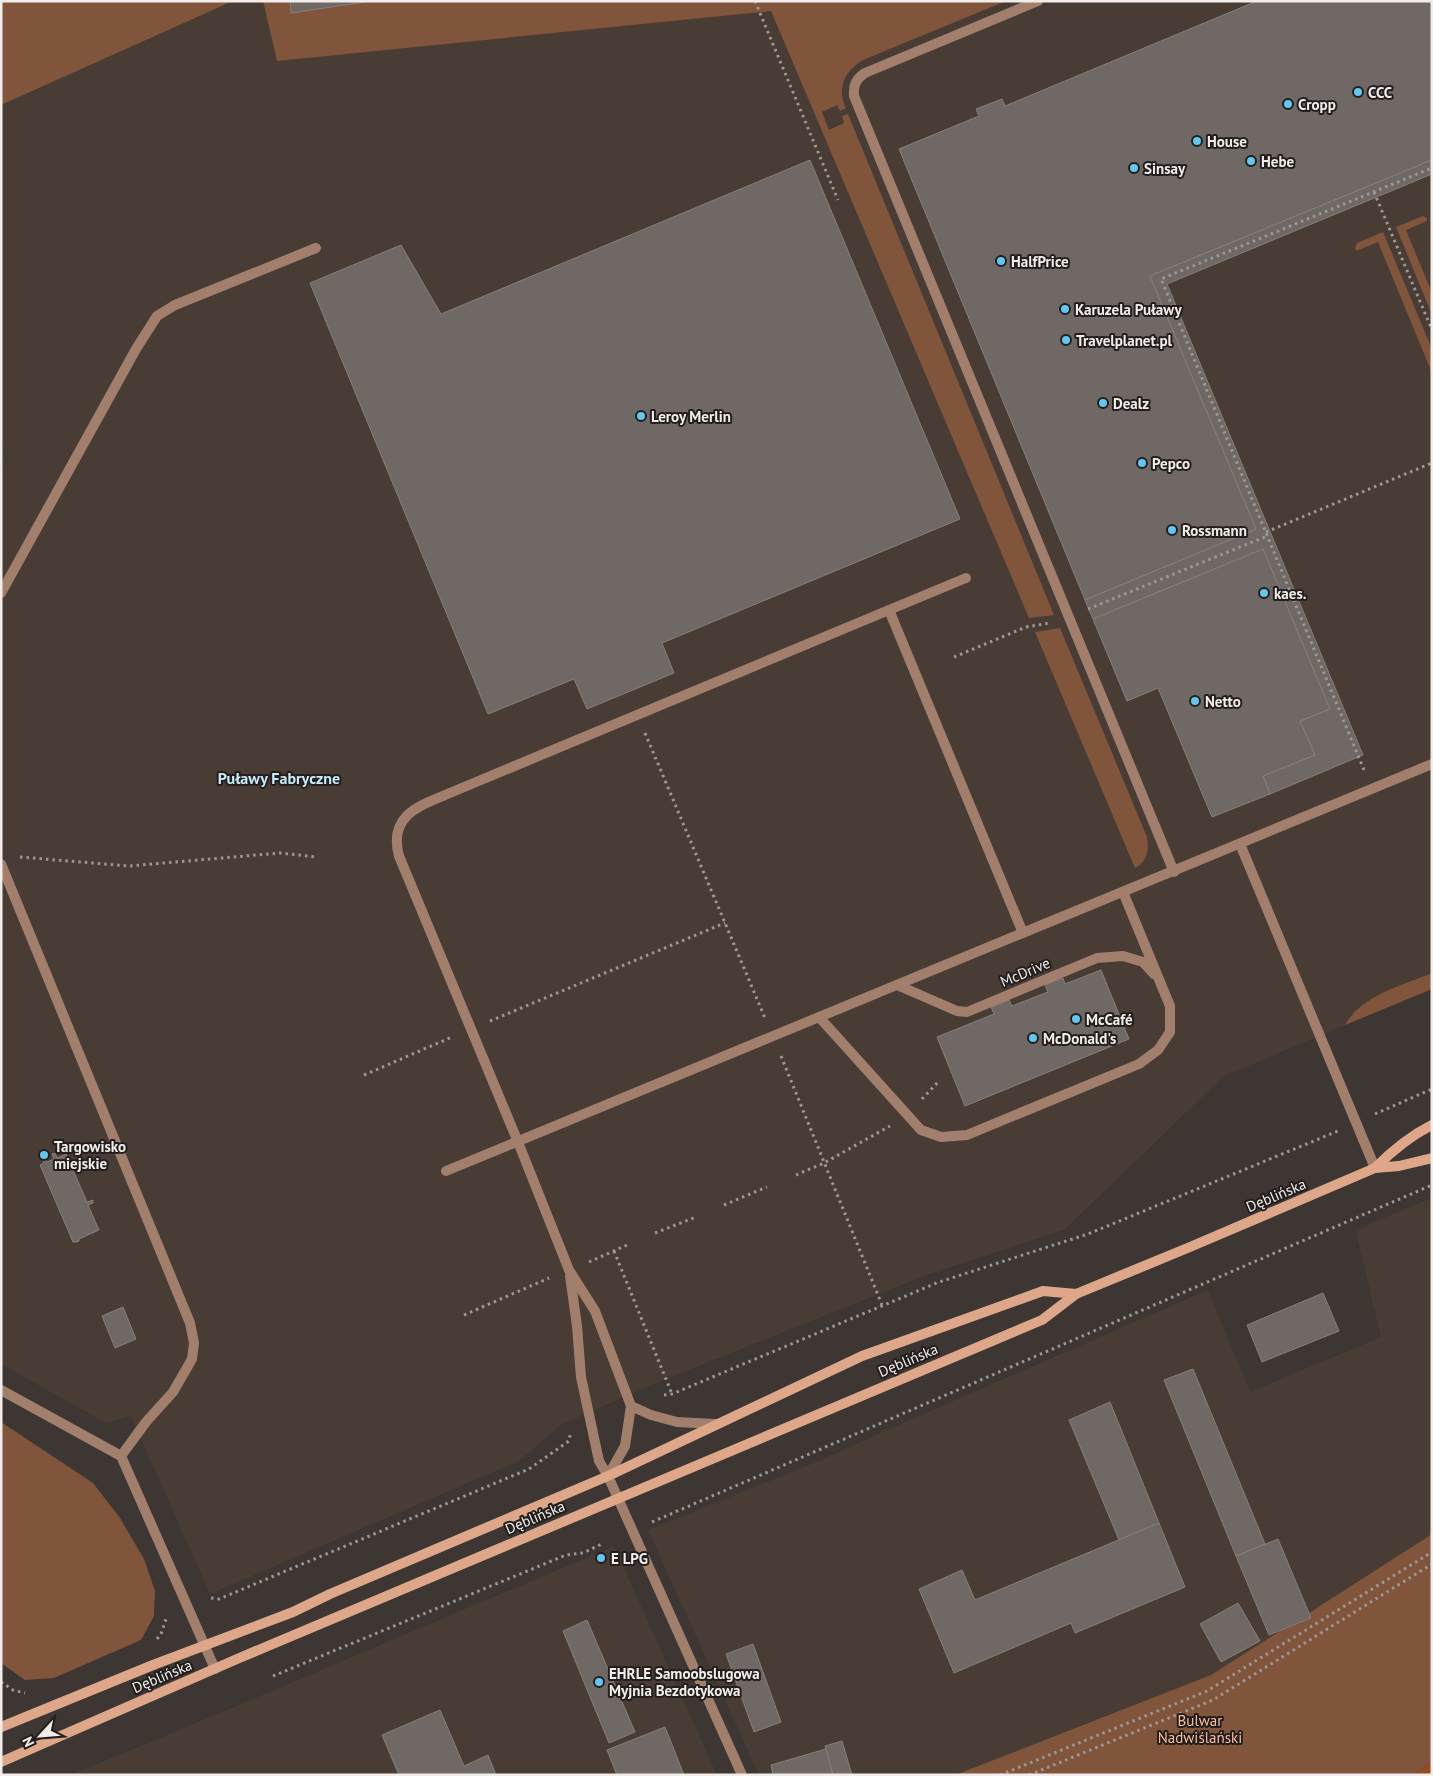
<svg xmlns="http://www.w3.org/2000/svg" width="1433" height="1776" font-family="'PT Sans',sans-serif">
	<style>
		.built { fill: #493c35 }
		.green { fill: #81543c }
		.water { fill: #954c21 }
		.building { fill: #6f6864; stroke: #877f7b }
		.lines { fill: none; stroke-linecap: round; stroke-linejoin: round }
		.path { stroke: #9d9895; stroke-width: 3; stroke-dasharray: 2.5 4; stroke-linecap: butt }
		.lane { stroke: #a27f6d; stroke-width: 10 }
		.secondary { stroke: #dea78a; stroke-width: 10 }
		.poi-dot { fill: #65c5ee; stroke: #221e1d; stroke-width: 2 }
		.labels { text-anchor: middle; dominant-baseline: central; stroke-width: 4; stroke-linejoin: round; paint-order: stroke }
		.poi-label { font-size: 15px; font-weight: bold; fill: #f1edea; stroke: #221e1d; text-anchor: start }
		.street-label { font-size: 15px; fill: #f1edea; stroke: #221e1d }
		.park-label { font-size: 15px; fill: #fdbd9d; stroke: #221e1d }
		.neighbourhood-label { font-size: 16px; font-weight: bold; fill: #c9e9f8; stroke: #221e1d }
	</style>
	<rect width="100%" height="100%" fill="#3d3633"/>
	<g class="built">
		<polygon points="233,1 263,1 277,61 767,1 1432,1 1432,989 1224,1076 1064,1230 932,1273 671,1377 562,1424 519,1461 210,1594 131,1416 106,1423 1,1364 1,444 20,504 1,442 1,105"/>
		<polygon points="1432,1198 1432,1534 1309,1613 1311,1618 1280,1631 1211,1675 955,1775 759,1775 648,1530 819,1461 896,1426 1208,1290 1250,1392 1381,1337 1356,1232 1371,1223"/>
		<polygon points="614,1546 717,1775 71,1775 253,1699"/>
	</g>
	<g class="green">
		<polygon points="1,1 233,1 1,105"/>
		<path d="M263 1H1006L863 60C845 71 836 88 846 108L840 111 837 105 822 112 829 130 844 123 842 116 848 114 1054 615 1029 618 771 11 277 61Z"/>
		<polygon points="1423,216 1427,218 1427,221 1406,230 1432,293 1432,315 1396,227"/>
		<polygon points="1383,232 1432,349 1432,373 1378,242 1356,251 1355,248 1357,243"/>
		<path d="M1060 628 1147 837C1149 851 1148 860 1135 868L1035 632Z"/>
		<path d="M1432 973V989L1345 1025C1362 995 1401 986 1432 973Z"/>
		<polygon points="1,1422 93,1483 120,1518 144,1559 155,1591 154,1616 141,1640 54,1678 25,1680 1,1663"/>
		<polygon points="1432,1534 1432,1761 1414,1775 955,1775 1211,1675 1280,1631 1311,1618 1309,1613"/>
	</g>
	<polygon class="water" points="1432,1761 1432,1775 1414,1775"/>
	<g class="building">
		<polygon points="290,1 372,1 291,13"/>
		<polygon points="1257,1 1432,1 1432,160 1150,276 1256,529 1085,600 899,149 979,116 976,109 1002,99 1005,106"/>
		<polygon points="810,160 960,519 662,643 674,673 587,709 574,679 488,714 310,283 401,245 441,314"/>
		<polygon points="1432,160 1432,174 1167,284 1363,755 1270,794 1263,776 1315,755 1300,721 1330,709 1263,549 1093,619 1085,600 1256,529 1150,276"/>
		<polygon points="1263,549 1330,709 1300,721 1315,755 1263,776 1270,794 1212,817 1158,688 1127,701 1093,619"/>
		<polygon points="1101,970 1129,1039 965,1106 937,1037 994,1014 991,1007 1009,1000 1012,1006 1048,992 1045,985 1063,978 1065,984"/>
		<polygon points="55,1153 57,1158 66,1154 87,1202 93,1200 93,1203 88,1205 99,1230 79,1239 79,1241 76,1242 73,1242 40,1165 44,1163 42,1158 45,1157 47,1162 54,1159 52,1154"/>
		<polygon points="1323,1293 1339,1331 1262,1362 1247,1325"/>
		<polygon points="123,1307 136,1339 115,1348 102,1316"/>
		<polygon points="1193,1369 1265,1544 1236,1556 1164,1380"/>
		<polygon points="1110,1402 1159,1523 1119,1540 1069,1420"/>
		<polygon points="1159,1523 1185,1587 1075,1633 1071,1623 954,1673 919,1589 962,1570 975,1600"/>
		<polygon points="1278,1539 1311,1618 1269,1635 1236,1556"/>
		<polygon points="1238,1603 1260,1641 1221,1662 1200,1624"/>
		<polygon points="587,1620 635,1732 609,1743 563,1631"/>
		<polygon points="753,1644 781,1722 754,1732 726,1654"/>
		<polygon points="440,1710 464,1766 488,1755 496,1775 399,1775 382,1735"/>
		<polygon points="665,1727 684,1775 617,1775 607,1750"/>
		<polygon points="842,1741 852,1775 833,1775 825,1746"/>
		<polygon points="826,1749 833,1775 773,1775 771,1765"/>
	</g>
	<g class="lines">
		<g class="path">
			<polyline points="755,1 838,200"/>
			<polyline points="1374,192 1432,330"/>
			<polyline points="1266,532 1432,463"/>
			<polyline points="1088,609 1267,536"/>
			<polyline points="954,657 1026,627 1050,623"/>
			<polyline points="645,733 765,1018"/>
			<polyline points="1364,770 1161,279 1432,168"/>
			<polyline points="20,857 129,866 280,853 316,857"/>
			<polyline points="490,1021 725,923"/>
			<polyline points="781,1056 882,1305"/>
			<polyline points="364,1075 452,1037"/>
			<polyline points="922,1099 940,1080"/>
			<polyline points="1375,1114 1432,1089"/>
			<polyline points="796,1175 824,1163 890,1126"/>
			<polyline points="724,1205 767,1187"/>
			<polyline points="655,1233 696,1217"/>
			<polyline points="614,1251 672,1394"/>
			<polyline points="589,1262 627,1245"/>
			<polyline points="464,1315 549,1278"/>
			<polyline points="664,1395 672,1394 939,1282 1088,1234 1338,1131"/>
			<polyline points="652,1522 1432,1185"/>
			<polyline points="211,1598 219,1599 529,1469 569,1441 570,1435"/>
			<polyline points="157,1639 161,1634 167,1616"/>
			<polyline points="273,1676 566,1555 583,1553 604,1543"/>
			<polyline points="1,1682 13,1690 25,1693"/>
			<polyline points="1000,1775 1207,1691 1432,1552"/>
			<polyline points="1029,1775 1213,1700 1432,1564"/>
		</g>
		<g class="lane">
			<path d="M1038 1 865 73C856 79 853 85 854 96L1174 872"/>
			<polyline points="1,593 136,349 157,316 175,305 316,248"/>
			<polyline points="889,610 966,578"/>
			<polyline points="1240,844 1375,1168"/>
			<polyline points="1,864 190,1323 194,1343 192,1359 173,1392 146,1422 121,1456"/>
			<polyline points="897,985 957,1011 967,1012 1097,958 1123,956 1143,962 1154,974"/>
			<polyline points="819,1017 921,1130 941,1137 967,1135 1139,1064 1158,1050 1170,1032 1170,1006 1123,892"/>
			<polyline points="446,1171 1432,764"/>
			<polyline points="570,1276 577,1326 581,1377 599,1461 608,1476 742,1775"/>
			<polyline points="1,1390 121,1456 215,1669"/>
			<path d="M715 1424 677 1422 651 1415 631 1406 595 1311 569 1270 518 1142 399 856C387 812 425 804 457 790L889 610 1023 933"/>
			<polyline points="608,1476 625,1446 631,1406"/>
		</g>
		<g class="secondary">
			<path d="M1375 1168C1392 1151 1410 1136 1432 1125"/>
			<polyline points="1,1727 153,1665 293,1612 330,1594 608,1476 862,1356 1043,1291 1076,1294"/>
			<polyline points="1,1762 237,1659 1042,1320 1076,1294 1190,1247 1375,1168 1399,1166 1432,1158"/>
		</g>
	</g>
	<g class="poi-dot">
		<circle cx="1358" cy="92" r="5"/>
		<circle cx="1288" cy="104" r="5"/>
		<circle cx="1197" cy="141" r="5"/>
		<circle cx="1251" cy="161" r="5"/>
		<circle cx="1134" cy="168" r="5"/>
		<circle cx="1001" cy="261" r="5"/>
		<circle cx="1065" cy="309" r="5"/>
		<circle cx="1066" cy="340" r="5"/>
		<circle cx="1103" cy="403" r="5"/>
		<circle cx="641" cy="416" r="5"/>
		<circle cx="1142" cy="463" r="5"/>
		<circle cx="1172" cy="530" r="5"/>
		<circle cx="1264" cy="593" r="5"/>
		<circle cx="1195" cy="701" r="5"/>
		<circle cx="1076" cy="1019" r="5"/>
		<circle cx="1033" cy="1038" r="5"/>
		<circle cx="44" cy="1155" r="5"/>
		<circle cx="601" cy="1558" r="5"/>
		<circle cx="599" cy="1682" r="5"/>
	</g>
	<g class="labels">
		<g class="poi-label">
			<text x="1368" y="92">CCC</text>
			<text x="1298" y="104">Cropp</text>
			<text x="1207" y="141">House</text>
			<text x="1261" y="161">Hebe</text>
			<text x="1144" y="168">Sinsay</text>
			<text x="1011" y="261">HalfPrice</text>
			<text x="1075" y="309">Karuzela Puławy</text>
			<text x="1076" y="340">Travelplanet.pl</text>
			<text x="1113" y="403">Dealz</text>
			<text x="651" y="416">Leroy Merlin</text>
			<text x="1152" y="463">Pepco</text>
			<text x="1182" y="530">Rossmann</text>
			<text x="1274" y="593">kaes.</text>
			<text x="1205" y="701">Netto</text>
			<text x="1086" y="1019">McCafé</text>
			<text x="1043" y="1038">McDonald's</text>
			<text x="54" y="1146">Targowisko<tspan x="54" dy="17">miejskie</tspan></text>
			<text x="611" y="1558">E LPG</text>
			<text x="609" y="1673">EHRLE Samoobslugowa<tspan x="609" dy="17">Myjnia Bezdotykowa</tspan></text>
		</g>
		<g class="street-label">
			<text transform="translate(1025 972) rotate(-23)">McDrive</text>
			<text transform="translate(1276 1195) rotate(-23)">Dęblińska</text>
			<text transform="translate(908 1360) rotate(-23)">Dęblińska</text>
			<text transform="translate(535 1517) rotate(-23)">Dęblińska</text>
			<text transform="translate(162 1676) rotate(-23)">Dęblińska</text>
		</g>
		<g class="park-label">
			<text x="1200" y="1720">Bulwar<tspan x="1200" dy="17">Nadwiślański</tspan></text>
		</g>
		<g class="neighbourhood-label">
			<text x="279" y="778">Puławy Fabryczne</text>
		</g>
	</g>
	<rect width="1433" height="1776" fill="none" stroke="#f1edea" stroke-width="5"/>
	<g transform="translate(40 1736) rotate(244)" stroke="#221e1d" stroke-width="4" paint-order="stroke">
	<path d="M0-4L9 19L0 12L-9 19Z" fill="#f1edea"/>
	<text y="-8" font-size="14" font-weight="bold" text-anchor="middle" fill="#f1edea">N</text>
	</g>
</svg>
